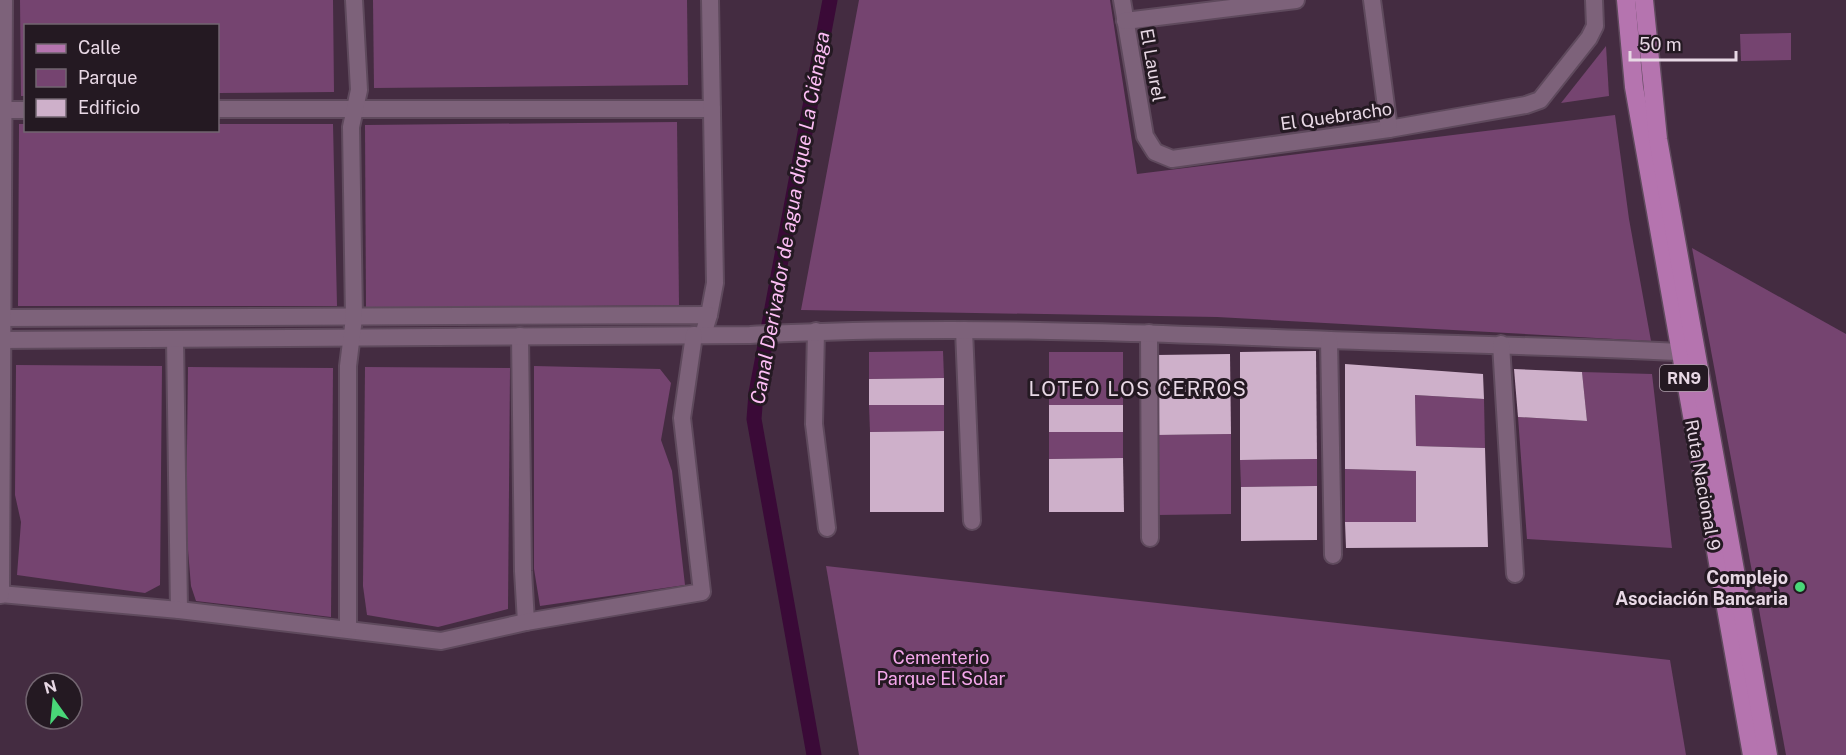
<svg xmlns="http://www.w3.org/2000/svg" width="1846" height="755" font-family="'Public Sans',sans-serif">
	<style>
		.green { fill: #754470 }
		.lines { fill: none; stroke-linecap: round; stroke-linejoin: round }
		.canal { stroke: #3a0a37; stroke-width: 15 }
		.building { fill: #ceb0ca }
		.minor-casing { stroke: #5f4a5d; stroke-width: 20 }
		.major-casing { stroke: #5f4a5d; stroke-width: 21 }
		.minor { stroke: #7d627a; stroke-width: 16 }
		.major { stroke: #b574af; stroke-width: 18 }
		.poi-dot { fill: #49d778; stroke: #241922; stroke-width: 2 }
		.labels { text-anchor: middle; dominant-baseline: central; stroke-width: 6; stroke-linejoin: round; paint-order: stroke }
		.shield { fill: #241922; stroke: #ad9faa; stroke-width: 1.5 }
		.shield-label { font-size: 16px; font-weight: bold; fill: #e8d8e5 }
		.street-label { font-size: 18px; fill: #e8d8e5; stroke: #241922 }
		.poi-label { font-size: 18px; font-weight: bold; fill: #e8d8e5; stroke: #241922; text-anchor: end }
		.park-label { font-size: 18px; fill: #f4a7eb; stroke: #241922 }
		.water-label { font-size: 20px; font-style: italic; fill: #fdbef5; stroke: #241922 }
		.neighbourhood-label { font-size: 20px; letter-spacing: 1.5px; fill: #e8d8e5; stroke: #241922 }
	</style>
	<rect width="100%" height="100%" fill="#442c41"/>
	<g class="green">
		<polygon points="20,0 333,0 334,92 218,93 218,26 26,26 25,96 21,96"/>
		<polygon points="373,0 687,0 688,85 374,88"/>
		<polygon points="859,0 1110,0 1137,174 1615,115 1629,219 1651,341 1217,317 801,310"/>
		<polygon points="1791,33 1791,60 1741,61 1740,34"/>
		<polygon points="1606,46 1609,96 1561,103"/>
		<polygon points="677,122 679,305 366,308 365,125"/>
		<polygon points="19,124 25,124 26,130 218,130 218,124 333,124 337,306 18,306"/>
		<polygon points="1692,248 1846,334 1846,755 1786,755"/>
		<polygon points="943,351 944,378 869,379 869,352"/>
		<rect x="1049" y="352" width="74" height="53"/>
		<polygon points="16,365 162,366 160,585 145,593 17,575 21,522 15,495"/>
		<polygon points="534,366 660,369 671,383 661,440 672,471 685,585 540,606 534,569"/>
		<polygon points="188,367 333,368 331,617 196,601 191,586 186,527"/>
		<polygon points="365,367 510,368 508,609 438,627 367,615 363,586"/>
		<polygon points="1582,372 1652,374 1672,548 1527,539 1518,417 1587,421"/>
		<polygon points="1415,395 1484,399 1485,448 1416,446"/>
		<polygon points="869,405 944,405 944,431 870,432"/>
		<polygon points="1049,432 1123,432 1123,458 1049,459"/>
		<polygon points="1231,434 1231,514 1157,515 1156,435"/>
		<polygon points="1317,459 1317,486 1241,487 1240,460"/>
		<polygon points="1345,469 1416,471 1416,522 1345,522"/>
		<polygon points="826,566 1670,660 1686,755 859,755"/>
	</g>
	<g class="lines">
		<polyline class="canal" points="814,755 754,419 756,393 830,0"/>
	</g>
	<g class="building">
		<polygon points="1316,351 1317,459 1240,460 1240,352"/>
		<polygon points="1230,354 1231,434 1156,435 1156,355"/>
		<polygon points="1345,364 1483,374 1484,399 1415,395 1416,446 1485,448 1488,547 1346,548 1345,522 1416,522 1416,471 1345,469"/>
		<polygon points="1514,369 1582,372 1587,421 1518,417"/>
		<polygon points="944,378 944,405 869,405 869,379"/>
		<rect x="1049" y="405" width="74" height="27"/>
		<polygon points="944,431 944,512 870,512 870,432"/>
		<polygon points="1123,458 1124,512 1049,512 1049,459"/>
		<polygon points="1317,486 1317,540 1241,541 1241,487"/>
	</g>
	<g class="lines">
		<defs>
			<g id="minor">
				<polyline points="1122,0 1145,136 1155,152 1172,159 1389,129 1526,105 1540,100 1589,38 1595,26 1594,0"/>
				<polyline points="1372,0 1389,129"/>
				<polyline points="1125,21 1296,0"/>
				<polyline points="218,109 712,109"/>
				<polyline points="0,110 26,110"/>
				<polyline points="709,315 715,283 710,0"/>
				<polyline points="0,318 709,315 703,335"/>
				<polyline points="964,330 972,521"/>
				<polyline points="816,331 814,424 827,528"/>
				<polyline points="1149,333 1150,538"/>
				<polyline points="520,336 523,571 526,622"/>
				<polyline points="175,339 179,610"/>
				<path d="M0 340 750 335C935 325 1121 332 1306 339 1430 344 1555 346 1679 352"/>
				<polyline points="1329,340 1333,555"/>
				<polyline points="1501,344 1515,574"/>
				<polyline points="0,594 179,610 441,641 526,622 702,592 682,418 694,335"/>
				<polyline points="1,595 4,0"/>
				<polyline points="348,629 348,366 354,318 351,127 359,90 354,0"/>
			</g>
			<g id="major">
				<polyline points="1626,0 1634,87 1752,755"/>
				<polyline points="1644,0 1658,139 1768,755"/>
			</g>
		</defs>
		<use href="#minor" class="minor-casing"/>
		<use href="#major" class="major-casing"/>
		<use href="#minor" class="minor"/>
		<use href="#major" class="major"/>
	</g>
	<circle class="poi-dot" cx="1800" cy="587" r="6"/>
	<g class="labels">
		<rect class="shield" x="1660" y="365" width="48" height="26" rx="4.5"/>
		<g class="shield-label">
			<text x="1684" y="378">RN9</text>
		</g>
		<g class="street-label">
			<text transform="translate(1153 65) rotate(80)">El Laurel</text>
			<text transform="translate(1336 116) rotate(-8)">El Quebracho</text>
			<text transform="translate(1703 485) rotate(80)">Ruta Nacional 9</text>
		</g>
		<g class="poi-label">
			<text x="1788" y="577">Complejo<tspan x="1788" dy="21">Asociación Bancaria</tspan></text>
		</g>
		<g class="park-label">
			<text x="941" y="657">Cementerio<tspan x="941" dy="21">Parque El Solar</tspan></text>
		</g>
		<g class="water-label">
			<text transform="translate(790 218) rotate(-80)">Canal Derivador de agua dique La Ciénaga</text>
		</g>
		<g class="neighbourhood-label">
			<text x="1138" y="389">LOTEO LOS CERROS</text>
		</g>
	</g>
	<rect x="24" y="24" width="195" height="108" fill="#241922" stroke="#726570" stroke-width="1.5"/>
	<rect x="36" y="44" width="30" height="9" fill="#b574af" stroke="#726570" stroke-width="1.5"/>
	<text x="78" y="54" font-size="18" fill="#e8d8e5">Calle</text>
	<rect x="36" y="69" width="30" height="18" fill="#754470" stroke="#726570" stroke-width="1.5"/>
	<text x="78" y="84" font-size="18" fill="#e8d8e5">Parque</text>
	<rect x="36" y="99" width="30" height="18" fill="#ceb0ca" stroke="#726570" stroke-width="1.5"/>
	<text x="78" y="114" font-size="18" fill="#e8d8e5">Edificio</text>
	<g transform="translate(54 701) rotate(345)"><circle r="28" fill="#241922" stroke="#726570" stroke-width="1.5"/>
	<path d="M0-4.5L10 22L0 15L-10 22Z" fill="#49d778"/>
	<text y="-9" font-size="16" font-weight="bold" text-anchor="middle" fill="#e8d8e5">N</text>
	</g>
	<path d="M1630 51v9h106v-9" fill="none" stroke="#e8d8e5" stroke-width="3"/>
	<text x="1639" y="51" font-size="18" fill="#e8d8e5" stroke="#241922" stroke-width="4.5" paint-order="stroke">50 m</text>
</svg>
